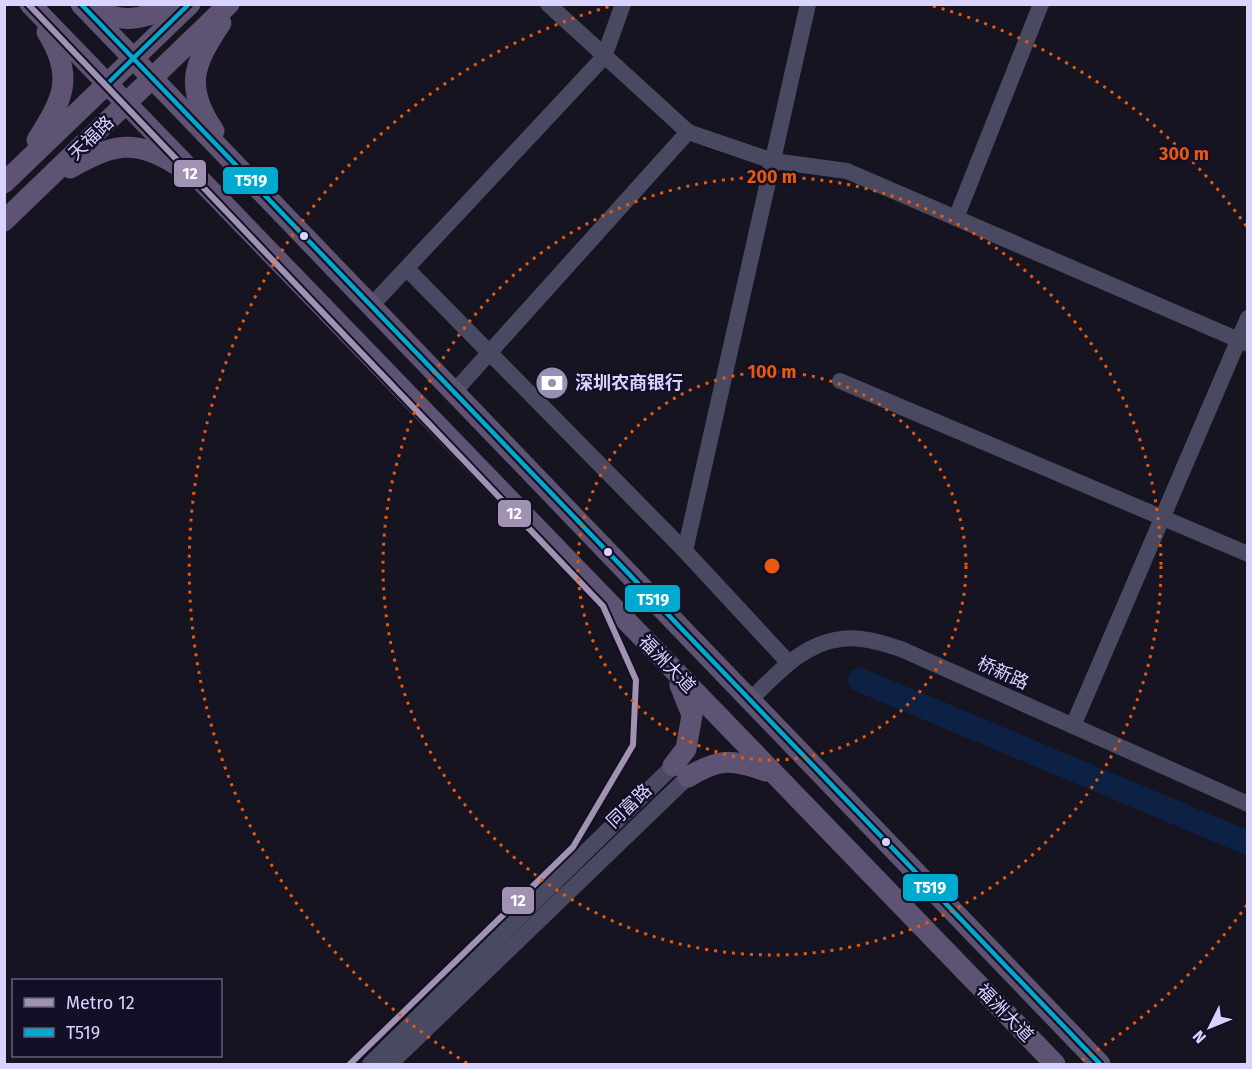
<svg xmlns="http://www.w3.org/2000/svg" width="1252" height="1069" font-family="'Fira Sans','Noto Sans SC',sans-serif">
	<style>
		.lines { fill: none; stroke-linecap: round; stroke-linejoin: round }
		.river { stroke: #0d2144; stroke-width: 24 }
		.minor { stroke: #4a4962; stroke-width: 16 }
		.major { stroke: #5e5373; stroke-width: 21 }
		.bus-1-casing { stroke: #130f26; stroke-width: 9 }
		.bus-1 { stroke: #00a9ce; stroke-width: 4.5 }
		.metro-1-casing { stroke: #130f26; stroke-width: 10 }
		.metro-1 { stroke: #a192b2; stroke-width: 6 }
		.ring { fill: none; stroke: #e8590c; stroke-width: 3; stroke-dasharray: 3 6 }
		.bus-dot { fill: #d9d4ff; stroke: #130f26; stroke-width: 2 }
		.labels { text-anchor: middle; dominant-baseline: central; stroke-width: 5; stroke-linejoin: round; paint-order: stroke }
		.street-label { font-size: 18px; fill: #d9d4ff; stroke: #130f26 }
		.poi-label { font-size: 18px; font-weight: bold; fill: #d9d4ff; stroke: #130f26; text-anchor: start }
		.centre { fill: #e8590c; stroke: #130f26; stroke-width: 3 }
		.ring-label { font-size: 18px; text-anchor: middle; font-weight: bold; fill: #e8590c; stroke: #130f26; stroke-width: 5; stroke-linejoin: round; paint-order: stroke }
		.line-badge { stroke: #130f26; stroke-width: 2 }
		.badge-label { font-size: 16px; text-anchor: middle; font-weight: bold; fill: #fff }
	</style>
	<rect width="100%" height="100%" fill="#161421"/>
	<g class="lines">
		<polyline class="river" points="860,680 1248,843"/>
		<g class="minor">
			<polyline points="548,4 688,132 773,161 847,171 1248,344"/>
			<polyline points="956,218 1041,4"/>
			<polyline points="407,269 685,551 788,662"/>
			<polyline points="371,306 604,57 623,4"/>
			<polyline points="840,381 1248,554"/>
			<polyline points="454,392 688,132"/>
			<polyline points="685,551 808,4"/>
			<path d="M750 700C776 675 803 643 841 639 861 636 882 643 901 649L1248 804"/>
			<polyline points="1073,726 1248,318"/>
			<polyline points="370,1064 673,766"/>
			<polyline points="390,1064 688,777"/>
		</g>
		<g class="major">
			<polyline points="30,4 1055,1064"/>
			<polyline points="81,4 1100,1064"/>
			<path d="M89 4C119 27 145 19 175 4"/>
			<path d="M214 131C184 87 193 65 221 23"/>
			<path d="M37 140C63 99 75 77 47 32"/>
			<path d="M70 168C112 145 134 137 177 165"/>
			<polyline points="4,183 190,4"/>
			<polyline points="4,221 229,4"/>
			<polyline points="673,766 686,749 692,715 680,685"/>
			<path d="M688 777C719 758 732 759 766 771"/>
		</g>
		<defs>
			<g id="bus-1">
				<polyline points="81,4 1100,1064"/>
				<polyline points="107,84 189,4"/>
			</g>
		</defs>
		<use href="#bus-1" class="bus-1-casing"/>
		<use href="#bus-1" class="bus-1"/>
		<defs>
			<polyline id="metro-1" points="28,4 603,606 636,680 633,745 573,847 350,1064"/>
		</defs>
		<use href="#metro-1" class="metro-1-casing"/>
		<use href="#metro-1" class="metro-1"/>
	</g>
	<g class="ring">
		<circle cx="772" cy="566" r="194"/>
		<circle cx="772" cy="566" r="389"/>
		<path d="M1247 905A583 583 0 0 1 1077 1063M467 1063A583 583 0 0 1 611 6M933 6A583 583 0 0 1 1247 227"/>
	</g>
	<defs>
		<symbol id="bank-disc" viewBox="-11 -11 22 22"><circle r="9.5" fill="#9591b1" stroke="#130f26"/><path d="M-6-4H6V4H-6ZM0-2.3a2.3 2.3 0 1 0 0 4.6a2.3 2.3 0 1 0 0-4.6Z" fill="#fff"/></symbol>
	</defs>
	<g fill-rule="evenodd">
		<use href="#bank-disc" x="533" y="364" width="38" height="38"/>
	</g>
	<g class="bus-dot">
		<circle cx="304" cy="236" r="5"/>
		<circle cx="608" cy="552" r="5"/>
		<circle cx="886" cy="842" r="5"/>
	</g>
	<g class="labels">
		<g class="street-label">
			<text transform="translate(91 138) rotate(-44)">天福路</text>
			<text transform="translate(667 664) rotate(46)">福洲大道</text>
			<text transform="translate(1003 673) rotate(24)">桥新路</text>
			<text transform="translate(629 806) rotate(-44)">同富路</text>
			<text transform="translate(1005 1013) rotate(46)">福洲大道</text>
		</g>
		<g class="poi-label">
			<text x="575" y="383">深圳农商银行</text>
		</g>
	</g>
	<circle cx="772" cy="566" r="9" class="centre"/>
	<g class="ring-label">
		<text x="1184" y="160">300 m</text>
		<text x="772" y="183">200 m</text>
		<text x="772" y="378">100 m</text>
	</g>
	<g class="line-badge">
		<rect x="173" y="159" width="34" height="29" rx="6" fill="#a192b2"/>
		<rect x="222" y="166" width="57" height="29" rx="6" fill="#00a9ce"/>
		<rect x="497" y="499" width="35" height="29" rx="6" fill="#a192b2"/>
		<rect x="624" y="584" width="57" height="29" rx="6" fill="#00a9ce"/>
		<rect x="902" y="873" width="57" height="29" rx="6" fill="#00a9ce"/>
		<rect x="501" y="886" width="34" height="29" rx="6" fill="#a192b2"/>
	</g>
	<g class="badge-label">
		<text x="190" y="179">12</text>
		<text x="251" y="186">T519</text>
		<text x="514" y="519">12</text>
		<text x="653" y="605">T519</text>
		<text x="930" y="893">T519</text>
		<text x="518" y="906">12</text>
	</g>
	<rect width="1252" height="1069" fill="none" stroke="#d9d4ff" stroke-width="12"/>
	<rect x="12" y="979" width="210" height="78" fill="#130f26" stroke="#625e7d" stroke-width="1.5"/>
	<rect x="24" y="998" width="30" height="9" fill="#a192b2" stroke="#625e7d" stroke-width="1.5"/>
	<text x="66" y="1009" font-size="18" fill="#d9d4ff">Metro 12</text>
	<rect x="24" y="1028" width="30" height="9" fill="#00a9ce" stroke="#625e7d" stroke-width="1.5"/>
	<text x="66" y="1039" font-size="18" fill="#d9d4ff">T519</text>
	<g transform="translate(1210 1027) rotate(227)" stroke="#130f26" stroke-width="4.5" paint-order="stroke">
	<path d="M0-4.5L10 22L0 15L-10 22Z" fill="#d9d4ff"/>
	<text y="-9" font-size="16" font-weight="bold" text-anchor="middle" fill="#d9d4ff">N</text>
	</g>
</svg>
